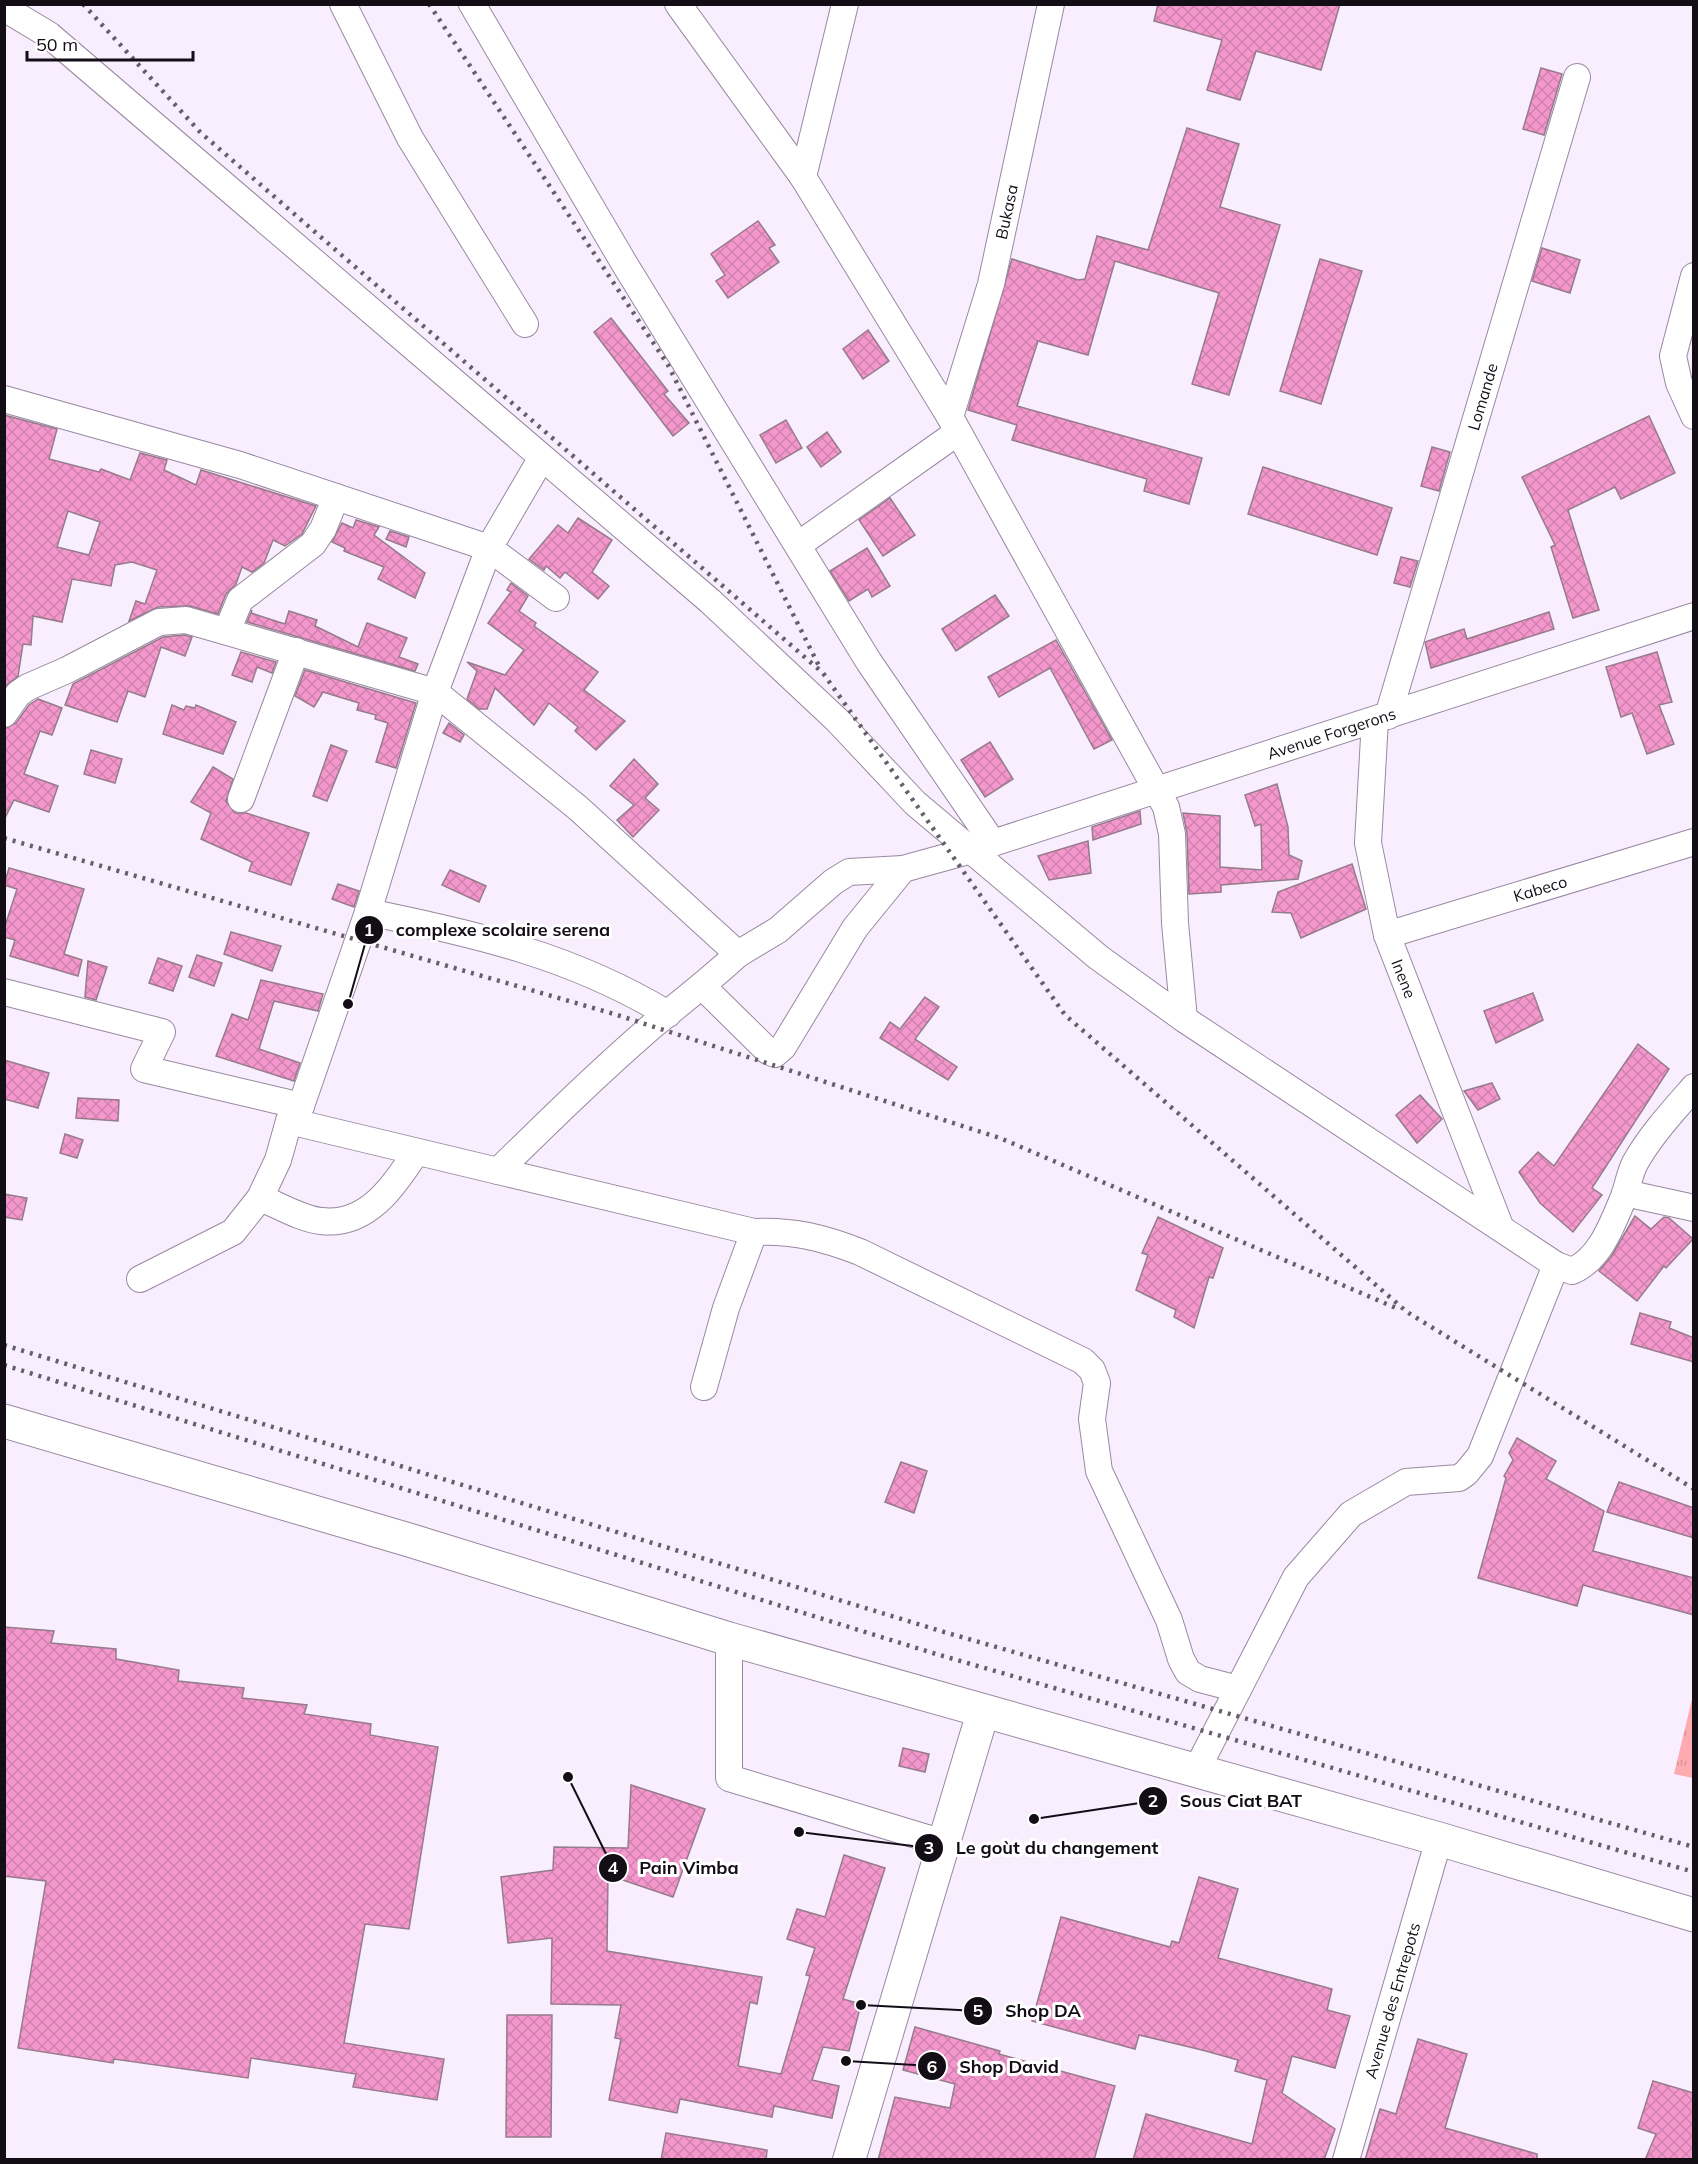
<svg xmlns="http://www.w3.org/2000/svg" width="1698" height="2164" font-family="Mulish,sans-serif">
	<style>
		.grass { fill: url(#grass-tufts) }
		.building { fill: url(#building-cross-hatch); stroke: #967b8a; stroke-width: 1.5; fill-rule: evenodd }
		.lines { fill: none; stroke-linecap: round; stroke-linejoin: round }
		.minor-casing { stroke: #9988a1; stroke-width: 28 }
		.tertiary-casing { stroke: #9988a1; stroke-width: 34 }
		.primary-casing { stroke: #9988a1; stroke-width: 35 }
		.minor { stroke: #fff; stroke-width: 26 }
		.tertiary { stroke: #fff; stroke-width: 32 }
		.primary { stroke: #fff; stroke-width: 33 }
		.rail { stroke: #665e69; stroke-width: 4.5; stroke-dasharray: 3 6; stroke-linecap: butt }
		.labels { text-anchor: middle; dominant-baseline: central; stroke-width: 6; stroke-linejoin: round; paint-order: stroke }
		.street-label { font-size: 16px; fill: #130d16; stroke: #fff }
		.leader { fill: none; stroke: #130d16; stroke-width: 2 }
		.callout-dot { fill: #130d16; stroke: #fff; stroke-width: 2 }
		.mark-label { font-size: 18px; text-anchor: middle; font-weight: bold; fill: #fff }
		.callout-label { font-size: 18px; text-anchor: middle; font-weight: bold; fill: #130d16; stroke: #fff; stroke-width: 6; stroke-linejoin: round; paint-order: stroke }
	</style>
	<defs>
		<pattern id="grass-tufts" width="24" height="20" patternUnits="userSpaceOnUse" patternTransform="scale(1.5)"><rect width="24" height="20" fill="#fdabb1"/><path d="M3 7l-1-3M5 7V3M7 7l1-3M15 17l-1-3M17 17v-4M19 17l1-3" fill="none" stroke="#d89298"/></pattern>
		<pattern id="building-cross-hatch" width="8" height="8" patternUnits="userSpaceOnUse" patternTransform="scale(1.5)"><rect width="8" height="8" fill="#f497cd"/><path d="M0 0l8 8M0 8l8-8" fill="none" stroke="#d081af"/></pattern>
	</defs>
	<rect width="100%" height="100%" fill="#f9eefe"/>
	<polygon class="grass" points="1693,1695 1694,1778 1693,1778 1674,1774"/>
	<g class="building">
		<polygon points="1158,4 1340,4 1321,70 1256,51 1240,100 1207,90 1222,40 1154,21"/>
		<polygon points="1541,68 1562,74 1544,135 1523,129"/>
		<polygon points="1187,128 1239,144 1220,207 1280,225 1229,395 1192,384 1219,293 1115,261 1088,355 1038,341 1017,406 1202,458 1189,504 1144,491 1147,479 1012,440 1017,425 968,410 1012,259 1078,280 1085,279 1097,236 1148,250"/>
		<polygon points="758,221 775,245 769,248 779,262 728,298 716,281 725,275 711,254"/>
		<polygon points="1542,248 1580,260 1570,293 1532,281"/>
		<polygon points="1320,259 1362,271 1321,404 1280,391"/>
		<polygon points="611,318 668,391 664,394 689,423 673,436 594,332"/>
		<polygon points="868,330 889,361 863,379 843,349"/>
		<path d="M4 415 57 429 49 459 99 472 101 469 130 480 140 453 167 460 164 470 196 485 201 470 316 506 302 534 285 546 273 540 264 563 252 572 242 567 236 584 226 594 218 614 190 606 158 607 129 621 136 601 145 604 157 570 132 562 115 565 111 586 72 579 62 622 33 616 31 645 23 644 18 676 4 687ZM68 511 100 522 89 555 57 547Z"/>
		<polygon points="1649,416 1675,473 1621,499 1615,487 1568,510 1599,610 1573,618 1551,547 1555,545 1522,477"/>
		<polygon points="786,420 802,448 776,463 760,435"/>
		<polygon points="827,432 841,452 821,467 807,447"/>
		<polygon points="1432,447 1450,452 1439,491 1421,486"/>
		<polygon points="1263,467 1392,508 1377,555 1248,514"/>
		<polygon points="890,498 915,535 883,556 859,520"/>
		<polygon points="578,518 612,540 592,572 609,586 598,599 565,572 560,578 546,566 544,570 529,559 558,525 568,533"/>
		<polygon points="356,520 379,527 374,535 425,573 415,598 378,579 384,567 344,551 345,548 332,542 342,523 353,528"/>
		<polygon points="390,531 409,537 406,547 386,539"/>
		<polygon points="867,548 890,586 872,597 868,589 849,601 830,571"/>
		<polygon points="1401,557 1418,561 1410,587 1394,583"/>
		<polygon points="511,583 528,596 519,611 536,623 534,626 598,672 584,690 625,721 596,750 575,731 578,727 549,703 534,725 495,688 487,709 479,709 467,699 477,671 467,662 505,675 524,650 488,623 511,592 507,590"/>
		<polygon points="995,595 1009,616 956,651 942,629"/>
		<polygon points="252,610 251,613 285,624 289,611 317,620 315,626 358,647 367,623 407,638 399,657 418,664 415,671 247,622"/>
		<polygon points="1549,612 1554,629 1431,668 1425,642 1464,629 1467,639"/>
		<polygon points="184,635 192,637 185,656 161,647 145,697 128,691 117,722 65,705 73,684 163,637"/>
		<polygon points="1056,640 1112,740 1094,749 1050,668 999,697 988,677"/>
		<polygon points="241,652 276,662 272,673 257,667 252,682 232,675"/>
		<polygon points="1657,652 1672,702 1659,705 1674,744 1647,754 1632,713 1621,717 1606,667"/>
		<polygon points="305,670 416,703 396,768 376,762 388,723 375,719 376,715 357,710 359,703 323,692 314,707 295,696"/>
		<polygon points="38,699 62,708 52,735 40,731 24,774 58,786 49,812 14,800 4,820 4,729 16,723 29,705"/>
		<polygon points="172,705 184,710 186,706 195,708 196,705 236,722 223,754 163,734"/>
		<polygon points="449,723 464,735 460,742 443,733"/>
		<polygon points="990,742 1013,779 985,797 961,760"/>
		<polygon points="331,745 347,751 327,801 313,796"/>
		<polygon points="91,750 122,759 115,783 84,774"/>
		<polygon points="634,759 658,784 645,798 659,810 633,837 617,820 634,805 610,786"/>
		<polygon points="213,767 233,779 226,801 235,813 246,813 309,833 291,885 249,871 252,862 201,839 211,813 191,802"/>
		<polygon points="1277,784 1288,827 1289,855 1302,861 1298,879 1221,885 1221,892 1189,894 1187,833 1183,813 1220,816 1220,867 1262,870 1261,824 1255,826 1245,795"/>
		<polygon points="1140,811 1141,824 1093,840 1092,827"/>
		<polygon points="1088,841 1091,873 1049,880 1038,856"/>
		<polygon points="1352,864 1366,909 1301,938 1291,913 1272,912 1278,892"/>
		<polygon points="9,868 84,889 64,954 82,960 78,976 10,956 15,940 4,937 4,929 17,889 4,885"/>
		<polygon points="450,870 486,886 479,902 442,885"/>
		<polygon points="338,884 359,891 354,907 332,899"/>
		<polygon points="231,932 281,946 272,971 224,954"/>
		<polygon points="197,955 222,963 214,986 189,977"/>
		<polygon points="158,958 182,966 173,991 149,983"/>
		<polygon points="88,961 107,967 96,1000 85,997"/>
		<polygon points="261,980 323,994 318,1011 274,1001 259,1049 300,1063 294,1081 216,1056 232,1014 248,1020"/>
		<polygon points="1533,993 1543,1020 1496,1043 1484,1011"/>
		<polygon points="925,997 939,1007 915,1039 957,1067 948,1080 880,1038 890,1022 900,1029"/>
		<polygon points="1638,1044 1669,1069 1592,1188 1602,1195 1573,1232 1540,1203 1519,1172 1538,1152 1554,1166"/>
		<polygon points="4,1060 49,1073 38,1108 4,1099"/>
		<polygon points="1492,1083 1500,1099 1478,1110 1464,1091"/>
		<polygon points="1420,1095 1442,1119 1417,1143 1396,1115"/>
		<polygon points="78,1098 119,1100 118,1121 76,1118"/>
		<polygon points="65,1134 83,1140 77,1158 60,1153"/>
		<polygon points="4,1194 27,1198 22,1220 4,1217"/>
		<polygon points="1635,1216 1651,1229 1664,1217 1669,1218 1693,1239 1666,1268 1664,1266 1637,1301 1599,1271 1611,1257"/>
		<polygon points="1158,1217 1223,1248 1213,1278 1209,1277 1194,1328 1174,1317 1176,1310 1136,1290 1148,1255 1142,1253"/>
		<polygon points="1640,1313 1671,1322 1669,1328 1694,1338 1694,1362 1631,1344"/>
		<polygon points="1517,1438 1556,1461 1546,1479 1604,1511 1593,1551 1694,1578 1694,1615 1583,1585 1577,1606 1478,1578 1506,1478 1504,1476 1513,1460 1509,1453"/>
		<polygon points="901,1462 927,1471 914,1513 885,1502"/>
		<polygon points="1619,1482 1694,1508 1694,1538 1607,1512"/>
		<polygon points="4,1627 54,1631 51,1643 116,1649 116,1659 179,1670 178,1681 244,1688 242,1698 307,1705 304,1714 371,1724 370,1735 438,1747 409,1929 365,1924 344,2043 444,2059 437,2100 353,2087 356,2074 251,2058 248,2078 114,2059 113,2063 18,2048 46,1881 4,1876"/>
		<polygon points="903,1748 929,1754 925,1772 899,1766"/>
		<polygon points="631,1785 705,1809 673,1897 608,1875 607,1951 762,1977 757,2004 750,2002 738,2066 781,2074 810,1976 806,1975 815,1948 787,1939 797,1909 825,1917 844,1855 885,1868 843,1999 861,2004 849,2051 823,2047 812,2080 839,2086 832,2118 774,2106 772,2117 680,2099 677,2113 609,2100 621,2039 615,2038 621,2005 551,2004 552,1938 508,1943 501,1877 553,1870 554,1847 628,1848"/>
		<polygon points="1199,1877 1238,1889 1218,1958 1332,1989 1327,2010 1350,2016 1335,2068 1292,2056 1282,2093 1335,2129 1324,2160 1133,2160 1146,2114 1252,2144 1267,2080 1235,2071 1238,2060 1202,2050 1139,2035 1135,2049 1032,2021 1061,1917 1170,1947 1172,1941 1179,1943"/>
		<polygon points="507,2015 552,2015 551,2137 506,2137"/>
		<polygon points="915,2027 1000,2051 999,2054 1115,2086 1094,2160 878,2160 895,2097 950,2108 955,2084 903,2070"/>
		<polygon points="1418,2039 1467,2054 1445,2128 1537,2154 1537,2160 1365,2160 1380,2109 1396,2114"/>
		<polygon points="1653,2081 1694,2093 1694,2160 1645,2160 1656,2134 1638,2128"/>
		<polygon points="666,2133 767,2150 766,2160 661,2160"/>
	</g>
	<g class="lines">
		<defs>
			<g id="minor">
				<polyline points="343,4 410,138 525,324"/>
				<polyline points="472,4 624,263 869,662 993,843"/>
				<polyline points="678,4 803,177 950,417 1166,807 1172,834 1175,923 1184,1019"/>
				<path d="M4 8 49 35 710 601 837 720 915 803 1098 957 1184 1019 1556 1265 1572 1271C1601 1259 1613 1222 1625 1194 1628 1184 1630 1173 1635 1163 1650 1136 1673 1111 1694 1087"/>
				<polyline points="803,177 845,4"/>
				<polyline points="1694,276 1673,356 1679,383 1694,416"/>
				<polyline points="4,399 240,465 489,548 556,598"/>
				<path id="s1" d="M950 417 991 284 1051 4"/>
				<polyline points="798,545 958,432"/>
				<polyline points="227,631 240,600 313,544 323,529 336,497"/>
				<path id="s2" d="M4 714 18 694 28 687 67 670 159 622 186 620 435 692 578 808 738 954 778 930 833 882 849 872 903 869 968 851 1694 616"/>
				<path id="s3" d="M1388 716 1577 77"/>
				<path id="s4" d="M1375 720 1368 843 1387 935 1500 1226"/>
				<polyline points="241,799 296,651"/>
				<path d="M368 912C478 935 570 955 668 1014"/>
				<path id="s5" d="M1387 935 1694 842"/>
				<polyline points="703,987 768,1051 775,1054 783,1047 855,928 903,869"/>
				<polyline points="4,992 162,1032 144,1069 301,1106"/>
				<path d="M289 1121 498 1171C548 1122 598 1073 651 1027 680 1003 710 980 738 954"/>
				<polyline points="498,1171 754,1232 726,1308 704,1387"/>
				<polyline points="1625,1193 1694,1208"/>
				<path d="M260 1198C279 1205 301 1219 321 1221 367 1227 395 1185 416 1152"/>
				<path d="M754 1232C793 1230 824 1238 860 1252L1083 1361 1092 1370 1097 1383 1092 1419 1099 1471 1169 1620 1181 1659 1188 1672 1200 1679 1238 1689"/>
				<polyline points="140,1279 233,1232 260,1198 278,1160 289,1121 301,1106 368,912 435,692 489,548 541,459"/>
				<polyline points="729,1639 729,1778 943,1843"/>
				<polyline points="1196,1771 1296,1577 1351,1514 1406,1482 1459,1478 1466,1473 1480,1456 1556,1265"/>
				<path id="s6" d="M1346 2160 1439 1839"/>
			</g>
			<polyline id="tertiary" points="849,2160 983,1712"/>
			<polyline id="primary" points="4,1421 409,1540 729,1639 1439,1839 1694,1915"/>
		</defs>
		<use href="#minor" class="minor-casing"/>
		<use href="#tertiary" class="tertiary-casing"/>
		<use href="#primary" class="primary-casing"/>
		<use href="#minor" class="minor"/>
		<use href="#tertiary" class="tertiary"/>
		<use href="#primary" class="primary"/>
		<g class="rail">
			<polyline points="83,4 201,133 823,673 1065,1015 1407,1312 1694,1489"/>
			<polyline points="429,4 668,365 820,668"/>
			<polyline points="4,838 614,1014 1000,1138 1396,1308"/>
			<polyline points="4,1345 944,1632 1694,1847"/>
			<polyline points="4,1365 936,1654 1694,1872"/>
		</g>
	</g>
	<g class="labels">
		<g class="street-label">
			<text stroke="none"><textPath href="#s1" startOffset="213">Bukasa</textPath></text>
			<text stroke="none"><textPath href="#s3" startOffset="333">Lomande</textPath></text>
			<text stroke="none"><textPath href="#s2" startOffset="1512">Avenue Forgerons</textPath></text>
			<text stroke="none"><textPath href="#s5" startOffset="160">Kabeco</textPath></text>
			<text stroke="none"><textPath href="#s4" startOffset="264">Inene</textPath></text>
			<text stroke="none"><textPath href="#s6" startOffset="166">Avenue des Entrepots</textPath></text>
		</g>
	</g>
	<path class="leader" d="M348 1004L369 930M1034 1819L1153 1801M799 1832L929 1848M568 1777L613 1868M861 2005L978 2011M846 2061L932 2066"/>
	<g class="callout-dot">
		<circle cx="348" cy="1004" r="6"/>
		<circle cx="1034" cy="1819" r="6"/>
		<circle cx="799" cy="1832" r="6"/>
		<circle cx="568" cy="1777" r="6"/>
		<circle cx="861" cy="2005" r="6"/>
		<circle cx="846" cy="2061" r="6"/>
		<circle cx="369" cy="930" r="15"/>
		<circle cx="1153" cy="1801" r="15"/>
		<circle cx="929" cy="1848" r="15"/>
		<circle cx="613" cy="1868" r="15"/>
		<circle cx="978" cy="2011" r="15"/>
		<circle cx="932" cy="2066" r="15"/>
	</g>
	<g class="mark-label">
		<text x="369" y="936">1</text>
		<text x="1153" y="1807">2</text>
		<text x="929" y="1854">3</text>
		<text x="613" y="1874">4</text>
		<text x="978" y="2017">5</text>
		<text x="932" y="2073">6</text>
	</g>
	<g class="callout-label">
		<text x="503" y="936">complexe scolaire serena</text>
		<text x="1241" y="1807">Sous Ciat BAT</text>
		<text x="1057" y="1854">Le goùt du changement</text>
		<text x="689" y="1874">Pain Vimba</text>
		<text x="1043" y="2017">Shop DA</text>
		<text x="1009" y="2073">Shop David</text>
	</g>
	<rect width="1698" height="2164" fill="none" stroke="#130d16" stroke-width="12"/>
	<path d="M27 51v9h166v-9" fill="none" stroke="#130d16" stroke-width="3"/>
	<text x="36" y="51" font-size="18" fill="#130d16" stroke="#ffffff" stroke-width="4.5" paint-order="stroke">50 m</text>
</svg>
